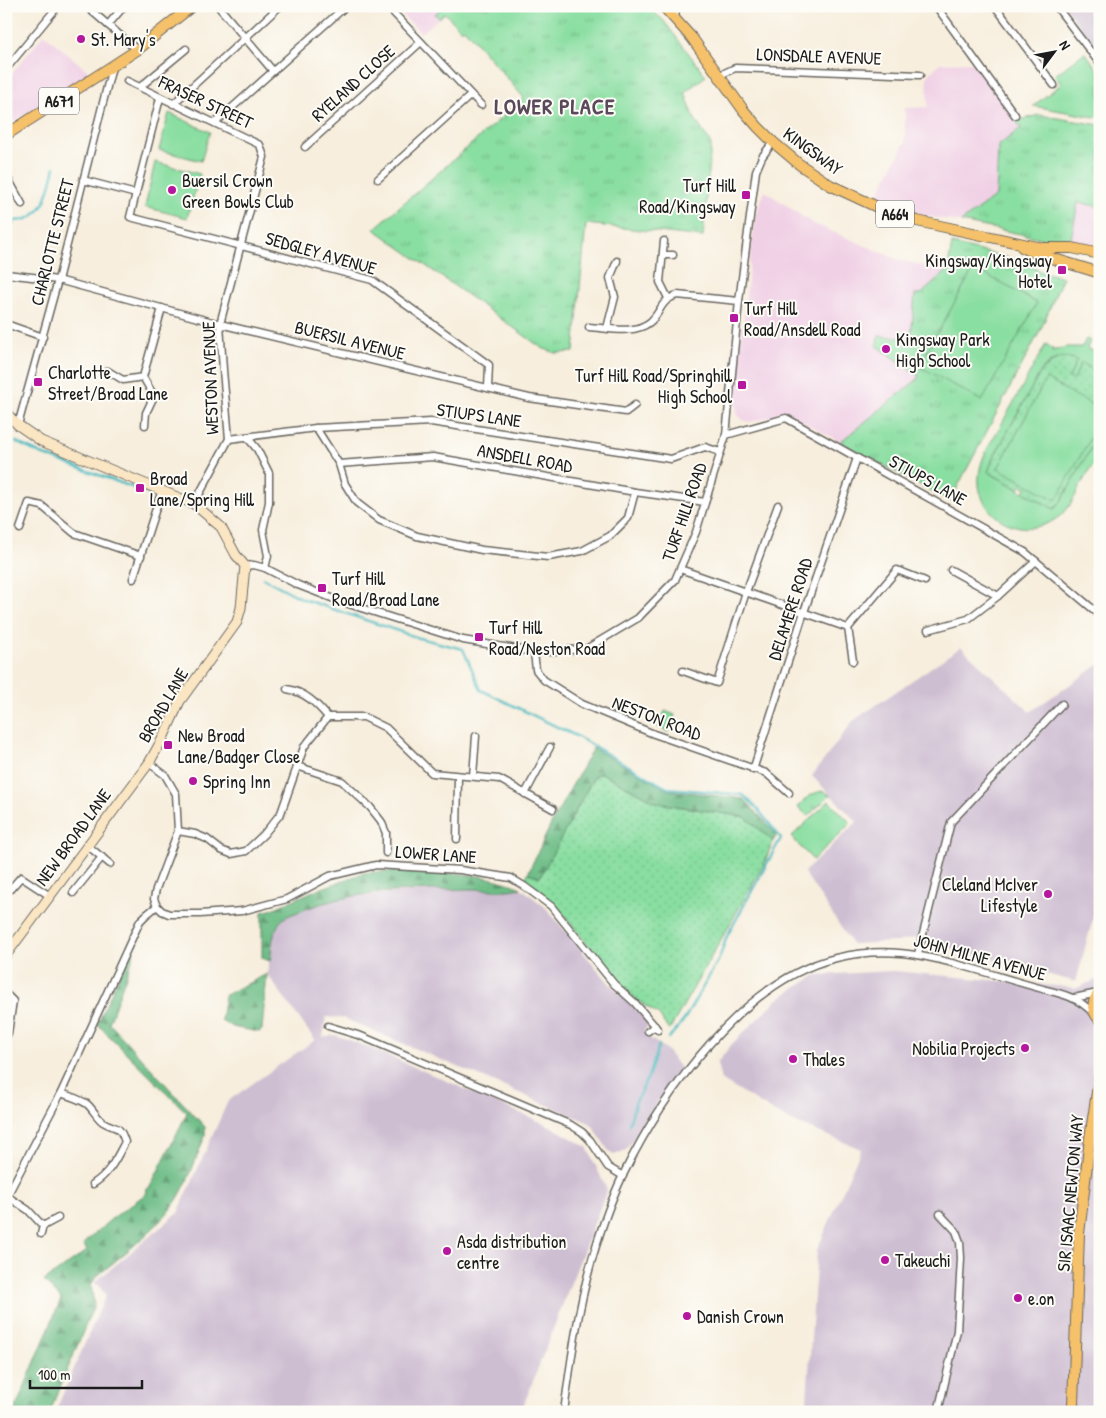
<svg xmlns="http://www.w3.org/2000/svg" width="1106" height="1418" font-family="'Patrick Hand',sans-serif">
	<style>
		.built { fill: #f0d0e5 }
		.industrial { fill: #cebed2 }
		.grass { fill: url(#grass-dots); stroke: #527d5e }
		.forest { fill: url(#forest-firs); stroke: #456c52 }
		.park { fill: url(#park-tufts); stroke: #527d5e }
		.garden { fill: #89dea1; stroke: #527d5e }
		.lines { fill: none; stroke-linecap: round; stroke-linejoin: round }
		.stream { stroke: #4bbac0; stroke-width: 2.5 }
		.minor-casing { stroke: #696660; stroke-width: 9 }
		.secondary-casing { stroke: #696660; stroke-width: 11 }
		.primary-casing { stroke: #696660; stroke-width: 12 }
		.trunk-casing { stroke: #696660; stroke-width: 12 }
		.minor { stroke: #fff; stroke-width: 6 }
		.secondary { stroke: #fbe6c4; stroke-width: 9 }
		.primary { stroke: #f5c16b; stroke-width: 10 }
		.trunk { stroke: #f5c16b; stroke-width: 10 }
		.poi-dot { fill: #b5179e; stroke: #fdfcf7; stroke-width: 2 }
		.labels { text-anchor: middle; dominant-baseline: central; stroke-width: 4; stroke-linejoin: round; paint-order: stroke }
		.shield { fill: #fdfcf7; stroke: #605f5e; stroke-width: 1 }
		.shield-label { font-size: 16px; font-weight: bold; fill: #1c1c1c }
		.poi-label { font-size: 18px; fill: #1c1c1c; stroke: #fdfcf7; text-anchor: start }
		.street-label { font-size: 18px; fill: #1c1c1c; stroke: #fdfcf7 }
		.district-label { font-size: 22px; font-weight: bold; letter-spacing: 1px; fill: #5a485b; stroke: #fdfcf7 }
	</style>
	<defs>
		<pattern id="grass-dots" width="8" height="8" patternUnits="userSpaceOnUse" patternTransform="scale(1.25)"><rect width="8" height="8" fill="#89dea1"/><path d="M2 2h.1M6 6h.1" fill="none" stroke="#76be8a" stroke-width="1.8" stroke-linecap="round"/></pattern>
		<pattern id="forest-firs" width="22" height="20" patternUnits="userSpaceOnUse" patternTransform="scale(1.25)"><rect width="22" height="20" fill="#6ebd87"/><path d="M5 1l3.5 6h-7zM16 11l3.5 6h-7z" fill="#5a996e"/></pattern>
		<pattern id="park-tufts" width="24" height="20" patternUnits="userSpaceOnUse" patternTransform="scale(1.25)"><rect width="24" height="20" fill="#89dea1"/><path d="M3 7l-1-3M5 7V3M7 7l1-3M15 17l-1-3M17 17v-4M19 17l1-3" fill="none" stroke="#76be8a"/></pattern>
	</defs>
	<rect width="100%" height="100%" fill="#fdfcf7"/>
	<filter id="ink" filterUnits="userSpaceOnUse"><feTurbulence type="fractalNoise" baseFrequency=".02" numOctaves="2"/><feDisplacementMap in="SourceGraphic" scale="10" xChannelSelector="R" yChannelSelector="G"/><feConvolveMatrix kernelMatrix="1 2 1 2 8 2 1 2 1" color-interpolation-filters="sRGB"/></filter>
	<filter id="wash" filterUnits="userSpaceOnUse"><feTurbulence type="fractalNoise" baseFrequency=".0096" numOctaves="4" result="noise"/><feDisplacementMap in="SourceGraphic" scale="20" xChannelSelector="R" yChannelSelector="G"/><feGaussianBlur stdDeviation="1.12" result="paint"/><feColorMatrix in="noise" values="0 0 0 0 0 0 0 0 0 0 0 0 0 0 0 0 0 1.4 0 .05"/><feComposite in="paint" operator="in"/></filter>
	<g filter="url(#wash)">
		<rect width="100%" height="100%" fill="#f7eedd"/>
		<g class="built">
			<polygon points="393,6 444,6 435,14 439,18 421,33"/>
			<polygon points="44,34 89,72 58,95 6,126 6,81"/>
			<polygon points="972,62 1016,121 1039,115 1100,125 1100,249 922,215 877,196 905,142 905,108 928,107 927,77 940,63"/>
			<polygon points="765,191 812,223 899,260 947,271 952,244 1021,261 1042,272 1063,277 1040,331 950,501 787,413 749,422 743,420 737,414 735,394 755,217"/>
		</g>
		<g class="industrial">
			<polygon points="1064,6 1100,6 1100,54 1078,24"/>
			<polygon points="961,647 1030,712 1100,664 1100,892 1076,982 914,938 897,942 852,944 804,872 857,822 812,776 853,721"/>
			<polygon points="521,888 545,907 609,983 647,1020 649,1024 644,1031 648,1037 666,1049 680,1068 626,1150 614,1155 610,1153 592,1125 585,1121 343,1018 326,1017 323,1037 335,1035 373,1049 550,1126 587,1147 607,1190 521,1412 55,1412 106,1295 95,1282 178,1213 228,1101 315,1040 267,974 275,930 284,918 315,905 348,897 403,892 473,889 509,890"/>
			<polygon points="893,971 1077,988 1100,978 1100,1412 810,1412 807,1400 817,1250 861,1149 786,1119 721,1080 717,1063 732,1044 779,998 816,975"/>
		</g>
		<g class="grass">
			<polygon points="1066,356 1077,360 1070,378 1074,379 1081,362 1100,374 1100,432 1062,500 1054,509 1024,492 1026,488 1021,485 1019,489 988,472 993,458 1041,371 1055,360"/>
			<polygon points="601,773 658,803 745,817 773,841 764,864 669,1031 659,1015 636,1000 620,986 555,904 525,880 528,873 540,876 595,775"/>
		</g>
		<g class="forest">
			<polygon points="593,748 668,790 744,799 777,835 773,841 745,817 658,803 601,773 595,775 540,877 528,873 553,820"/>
			<path d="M390 871C435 873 479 870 521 888 505 892 488 889 471 889 415 891 354 889 301 911 296 913 288 915 283 919 272 929 272 947 270 961L262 958V912L270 910 311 892 364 873Z"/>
			<path d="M131 950 134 954 109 1023 205 1127V1136C197 1155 191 1175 181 1193 165 1224 122 1255 96 1277L91 1285 94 1305 50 1412H14L61 1299 44 1281 87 1251 83 1244 110 1220 147 1193 146 1190 150 1187 187 1113 97 1024Z"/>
			<polygon points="267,974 262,1030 259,1032 232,1027 221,1020 225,995"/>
		</g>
		<g class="park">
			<polygon points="444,6 646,6 663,20 706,76 685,92 693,116 711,144 703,237 586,224 574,352 555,353 542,348 374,229 524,98 464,28 461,30 445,13 439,18 435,14"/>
			<polygon points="1039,115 1100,125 1100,207 1078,202 1070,244 961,222 996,196 998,146 1021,128 1016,121"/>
			<polygon points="952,244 1021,261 1042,272 1063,277 1040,331 950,501 840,442 918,379 918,375 876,345 879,336 911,338 915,294 921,294 947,271"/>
			<polygon points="665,711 675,715 668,732 658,727"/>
			<path d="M823 791 830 795 808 816 798 807C806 798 811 793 823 791Z"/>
		</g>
		<g class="garden">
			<polygon points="1085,52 1100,73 1100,118 1033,106 1061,84 1055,75"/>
			<polygon points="169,113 210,132 201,161 159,150"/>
			<polygon points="155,162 200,174 187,218 145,207"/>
			<polygon points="974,268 1037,303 982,401 919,366"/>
			<path d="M1086 339 1090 341 1087 348 1100 354V374L1081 362 1074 380 1069 378 1077 360C1061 354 1052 359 1041 371L993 458 988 472 1054 509 1062 500 1100 432C1100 438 1101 446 1100 451 1097 461 1088 472 1083 481 1076 493 1071 508 1060 516 1024 545 970 516 980 469 983 453 993 439 1001 425 1016 398 1031 371 1046 344L1053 349 1052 351 1066 347H1082Z"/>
			<polygon points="1046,379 1100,409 1100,421 1056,500 998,468"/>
			<polygon points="829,801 851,823 813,860 791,837"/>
		</g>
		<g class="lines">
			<g class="stream">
				<path d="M6 221C11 221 17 221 22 220 46 216 50 186 55 167"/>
				<polyline points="8,262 9,230 15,221"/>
				<polyline points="16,442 41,454 151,494"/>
				<polyline points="263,578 303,599 419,638 463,649 481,690 576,736 667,788 743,795 755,806 781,838 727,936 719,959 684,1020 669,1038"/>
				<polyline points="629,1124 636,1101 648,1077 659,1045"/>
			</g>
		</g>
	</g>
	<g filter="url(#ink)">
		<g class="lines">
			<defs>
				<g id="minor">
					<polyline points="86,6 137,50"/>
					<polyline points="218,6 273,71"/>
					<polyline points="387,6 481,105"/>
					<polyline points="936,6 1015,115"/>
					<polyline points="995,6 1054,85"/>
					<polyline points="1056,6 1100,64"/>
					<polyline points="676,20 675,10 676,6"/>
					<polyline points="108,25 124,6"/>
					<polyline points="6,69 58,6"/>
					<polyline points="718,76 735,68 920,75"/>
					<polyline points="127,81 260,145 264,157 220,324 223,370 229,439 194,504"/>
					<polyline points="140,87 186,49"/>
					<polyline points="160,98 130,217 372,280 489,365 488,388"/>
					<polyline points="173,104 280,6"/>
					<polyline points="215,123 346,6"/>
					<polyline points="305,147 421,42"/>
					<polyline points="6,175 22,204"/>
					<polyline points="378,179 471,95"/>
					<polyline points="83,180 136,194"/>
					<polyline points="664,241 660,282 668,298"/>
					<polyline points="663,255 673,255"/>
					<polyline points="6,274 58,280 220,324 529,398 626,412 635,405"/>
					<polyline points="6,324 43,337"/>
					<path d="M589 327C608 328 634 335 650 322 662 312 659 301 677 295L739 301"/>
					<polyline points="607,328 615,297 610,278 617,261"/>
					<polyline points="108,371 123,380 143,377"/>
					<polyline points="18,425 58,280 112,67"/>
					<polyline points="145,425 146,413 154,396 143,377 162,308"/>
					<polyline points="316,428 339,464 345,484 357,503 379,520 417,536 482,550 548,557 582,551 610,536 628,518 635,492"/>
					<polyline points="726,435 786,418 1025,552 1100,615"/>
					<polyline points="247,437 257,449 269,473 269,502 263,530 268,556 265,568"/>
					<polyline points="229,439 316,428 431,422 671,459 705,447 720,452"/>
					<polyline points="339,464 433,457 635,492 705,502"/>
					<polyline points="20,529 29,503 42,506 74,533 141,556"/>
					<polyline points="245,566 254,565 265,568 298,585 342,602 463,640 534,652 586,649 638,618 675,580 696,532 726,435 739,301 756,171 762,157 773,142"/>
					<polyline points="680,569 848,628"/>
					<polyline points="951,570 998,596"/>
					<polyline points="133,579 162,490"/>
					<polyline points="928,630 968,619 998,596 1036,561"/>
					<polyline points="534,652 536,670 544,680 582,704 654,734 766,773 789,793"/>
					<polyline points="853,661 848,628 897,570 925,581"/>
					<polyline points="683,671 717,683 746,592 778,505"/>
					<path d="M287 689C305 692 316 703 328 717"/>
					<polyline points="297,766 342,781 370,807 381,821 386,833 386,853"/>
					<polyline points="753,770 804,612 857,458"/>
					<polyline points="473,776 476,736"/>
					<polyline points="525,794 550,747"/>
					<polyline points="178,831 195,834 207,839 221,850 231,854 246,851 264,834 281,813 304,747 328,717 364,717 386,728 432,773 499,779 553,809"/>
					<polyline points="457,839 458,776"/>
					<polyline points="87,845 110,864"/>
					<polyline points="73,893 102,857"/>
					<polyline points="6,894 21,877 50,896"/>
					<polyline points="157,906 162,911 169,914 200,914 242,911 287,899 330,876 376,865 460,870 511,878 524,886 551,906 614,984 635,1003 658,1030"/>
					<polyline points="918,954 951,822 1062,704"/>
					<polyline points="6,994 13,1001 8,1033 6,1037"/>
					<polyline points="1074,998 1098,993"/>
					<polyline points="328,1026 361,1036 571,1125 582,1132 590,1140 608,1167 623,1176"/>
					<polyline points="648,1031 655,1026"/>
					<path d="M61 1093C69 1096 80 1099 87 1104 93 1109 97 1118 103 1122 116 1130 119 1123 125 1142 116 1159 110 1173 93 1184"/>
					<polyline points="7,1196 28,1210 43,1226"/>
					<polyline points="6,1198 61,1093 140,921 146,915 157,906 154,899 156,889 178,831 176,794 165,775 149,763"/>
					<polyline points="41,1234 43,1226 58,1218"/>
					<path d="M564 1412C571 1360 578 1307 593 1256 601 1229 611 1200 623 1175 663 1093 743 980 836 958 883 946 921 954 967 967 992 974 1017 982 1043 989 1053 992 1065 994 1074 999 1082 1002 1088 1009 1094 1013"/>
					<polyline points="938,1412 957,1331 961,1258 960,1242 956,1231 940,1214"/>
				</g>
				<polyline id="secondary" points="6,413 18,425 41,441 194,504 221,527 236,555 245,566 241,608 237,622 180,701 164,736 149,763 6,955"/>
				<polyline id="primary" points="6,135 137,50 192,6"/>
				<g id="trunk">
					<polyline points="663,6 692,38 744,111 758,127 773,142 799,164 830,185 890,213 917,221 1042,248 1072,248 1100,254"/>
					<polyline points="1022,247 1035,253 1100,273"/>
					<path d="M1100 992C1091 1001 1091 1011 1100 1020"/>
					<polyline points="1075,1412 1073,1405 1079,1234 1090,1138 1100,1073"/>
				</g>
			</defs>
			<use href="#minor" class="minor-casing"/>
			<use href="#secondary" class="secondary-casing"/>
			<use href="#primary" class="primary-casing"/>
			<use href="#trunk" class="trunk-casing"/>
			<use href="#minor" class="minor"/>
			<use href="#secondary" class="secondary"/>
			<use href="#primary" class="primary"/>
			<use href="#trunk" class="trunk"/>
		</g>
	</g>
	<g class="poi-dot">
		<circle cx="81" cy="39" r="5"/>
		<circle cx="172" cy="190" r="5"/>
		<rect x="741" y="190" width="10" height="10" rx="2.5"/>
		<rect x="1057" y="265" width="10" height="10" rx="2.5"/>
		<rect x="729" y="313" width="10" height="10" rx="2.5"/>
		<circle cx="886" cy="349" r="5"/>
		<rect x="33" y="377" width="10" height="10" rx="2.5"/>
		<rect x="737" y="380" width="10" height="10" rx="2.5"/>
		<rect x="135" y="483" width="10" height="10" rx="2.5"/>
		<rect x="317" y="583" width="10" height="10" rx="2.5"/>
		<rect x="474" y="632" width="10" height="10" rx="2.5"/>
		<rect x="163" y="740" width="10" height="10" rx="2.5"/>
		<circle cx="193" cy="781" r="5"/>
		<circle cx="1048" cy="894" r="5"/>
		<circle cx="1025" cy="1048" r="5"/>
		<circle cx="793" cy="1059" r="5"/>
		<circle cx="447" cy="1251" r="5"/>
		<circle cx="885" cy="1260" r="5"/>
		<circle cx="1018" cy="1298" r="5"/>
		<circle cx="687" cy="1316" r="5"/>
	</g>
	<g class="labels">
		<g class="shield">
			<rect x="39" y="87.5" width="40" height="27" rx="4"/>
			<rect x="876" y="200.5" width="38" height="27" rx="4"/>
		</g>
		<g class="shield-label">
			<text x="59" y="101">A671</text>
			<text x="895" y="214">A664</text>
		</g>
		<g class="poi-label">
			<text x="91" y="39">St. Mary's</text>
			<text x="182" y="180">Buersil Crown<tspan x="182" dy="21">Green Bowls Club</tspan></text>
			<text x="736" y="185" text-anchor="end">Turf Hill<tspan x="736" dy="21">Road/Kingsway</tspan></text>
			<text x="1052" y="260" text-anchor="end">Kingsway/Kingsway<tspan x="1052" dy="21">Hotel</tspan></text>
			<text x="744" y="308">Turf Hill<tspan x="744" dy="21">Road/Ansdell Road</tspan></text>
			<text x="896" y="339">Kingsway Park<tspan x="896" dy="21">High School</tspan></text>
			<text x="48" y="372">Charlotte<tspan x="48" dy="21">Street/Broad Lane</tspan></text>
			<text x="732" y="375" text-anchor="end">Turf Hill Road/Springhill<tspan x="732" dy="21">High School</tspan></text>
			<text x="150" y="478">Broad<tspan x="150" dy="21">Lane/Spring Hill</tspan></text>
			<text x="332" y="578">Turf Hill<tspan x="332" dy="21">Road/Broad Lane</tspan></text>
			<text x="489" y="627">Turf Hill<tspan x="489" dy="21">Road/Neston Road</tspan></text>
			<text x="178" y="735">New Broad<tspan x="178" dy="21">Lane/Badger Close</tspan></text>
			<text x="203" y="781">Spring Inn</text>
			<text x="1038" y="884" text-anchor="end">Cleland McIver<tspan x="1038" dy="21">Lifestyle</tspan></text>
			<text x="1015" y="1048" text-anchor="end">Nobilia Projects</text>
			<text x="803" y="1059">Thales</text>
			<text x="457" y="1241">Asda distribution<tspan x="457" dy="21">centre</tspan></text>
			<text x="895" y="1260">Takeuchi</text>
			<text x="1028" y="1298">e.on</text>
			<text x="697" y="1316">Danish Crown</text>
		</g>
		<g class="street-label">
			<text transform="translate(819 56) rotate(2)">LONSDALE AVENUE</text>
			<text transform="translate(353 83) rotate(-42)">RYELAND CLOSE</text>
			<text transform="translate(206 102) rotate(25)">FRASER STREET</text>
			<text transform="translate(813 151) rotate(36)">KINGSWAY</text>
			<text transform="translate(52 242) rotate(-76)">CHARLOTTE STREET</text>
			<text transform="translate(321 253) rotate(16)">SEDGLEY AVENUE</text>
			<text transform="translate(350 340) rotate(14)">BUERSIL AVENUE</text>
			<text transform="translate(210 378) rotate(-92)">WESTON AVENUE</text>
			<text transform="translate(479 415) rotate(8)">STIUPS LANE</text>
			<text transform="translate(525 458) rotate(10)">ANSDELL ROAD</text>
			<text transform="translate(928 480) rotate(29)">STIUPS LANE</text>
			<text transform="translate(684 512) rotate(-71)">TURF HILL ROAD</text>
			<text transform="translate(790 609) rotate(-72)">DELAMERE ROAD</text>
			<text transform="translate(163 705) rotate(-60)">BROAD LANE</text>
			<text transform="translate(657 718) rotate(21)">NESTON ROAD</text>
			<text transform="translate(73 837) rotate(-54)">NEW BROAD LANE</text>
			<text transform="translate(436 854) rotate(4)">LOWER LANE</text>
			<text transform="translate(980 957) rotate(15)">JOHN MILNE AVENUE</text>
			<text transform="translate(1070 1193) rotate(-85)">SIR ISAAC NEWTON WAY</text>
		</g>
		<g class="district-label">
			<text x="555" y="106">LOWER PLACE</text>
		</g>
	</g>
	<rect width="1106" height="1418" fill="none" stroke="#fdfcf7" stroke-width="25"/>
	<g transform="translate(1054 52) rotate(58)" stroke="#fdfcf7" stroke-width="4" paint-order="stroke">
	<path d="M0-4L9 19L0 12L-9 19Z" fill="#1c1c1c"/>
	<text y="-8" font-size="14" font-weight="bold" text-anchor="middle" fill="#1c1c1c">N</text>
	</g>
	<path d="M30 1380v8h112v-8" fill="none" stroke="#1c1c1c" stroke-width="2.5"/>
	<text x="38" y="1380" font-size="15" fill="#1c1c1c" stroke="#fdfcf7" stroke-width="4" paint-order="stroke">100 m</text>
</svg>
